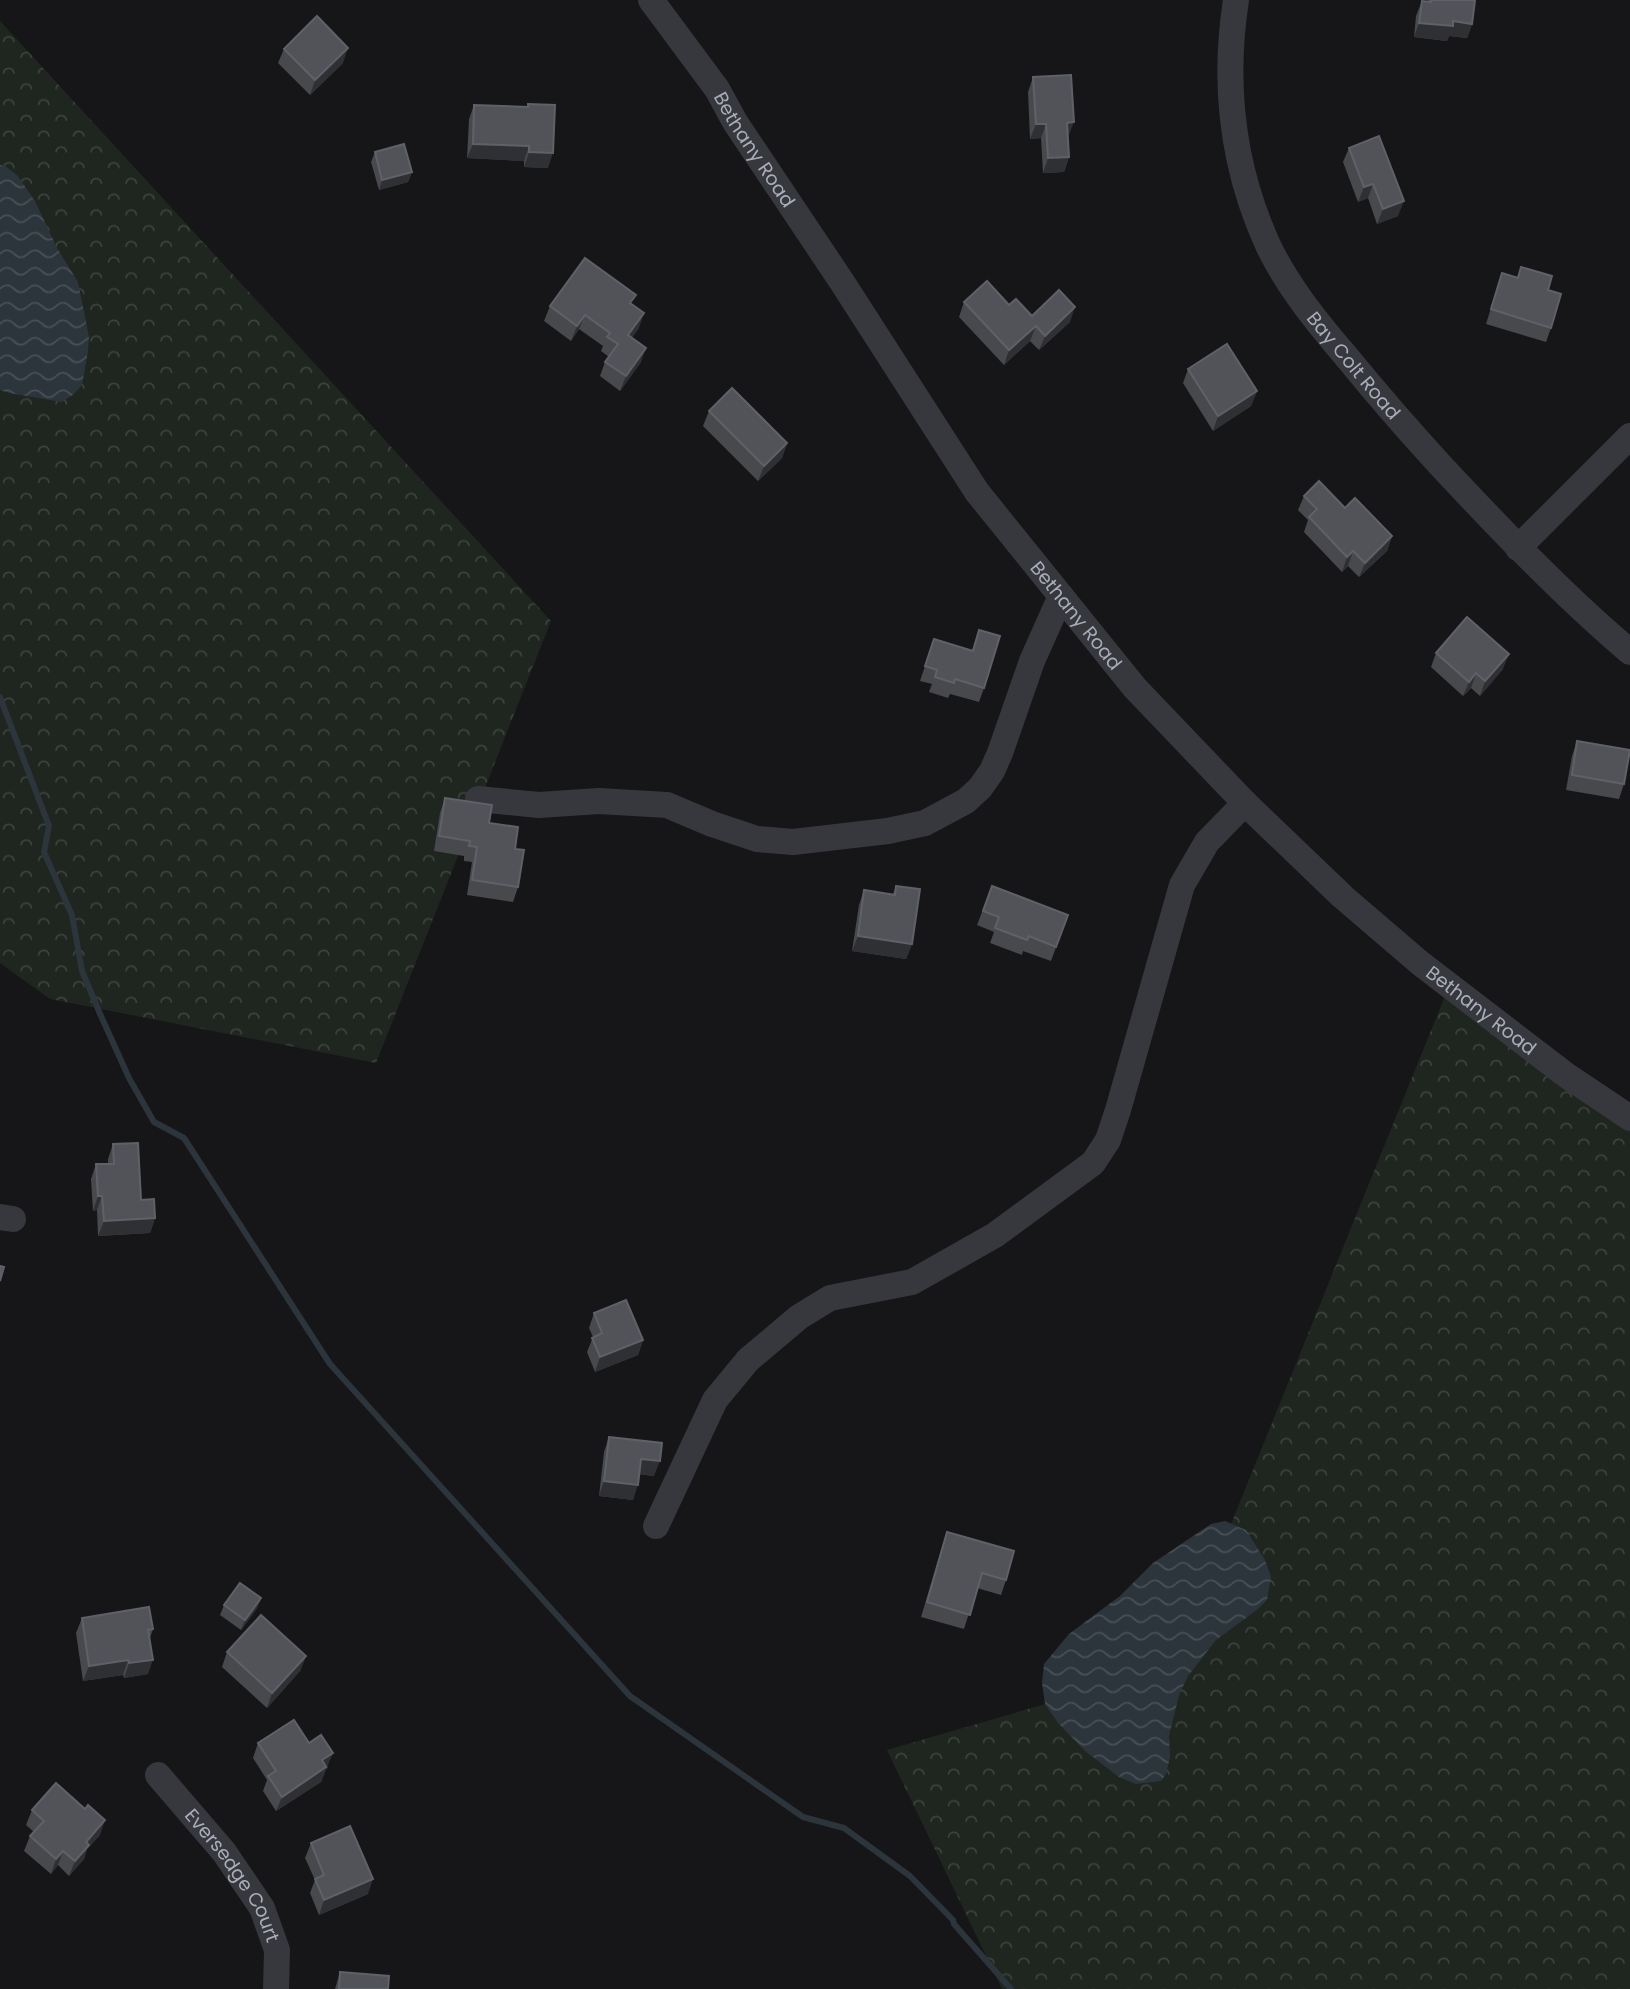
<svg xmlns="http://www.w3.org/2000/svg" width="1630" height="1989" font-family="Poppins,sans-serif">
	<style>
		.forest { fill: url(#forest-crowns) }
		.water { fill: url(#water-waves) }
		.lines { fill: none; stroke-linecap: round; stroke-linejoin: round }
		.stream { stroke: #2c353c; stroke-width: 6 }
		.minor { stroke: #37383d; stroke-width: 26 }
		.wall { fill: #47494d }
		.shaded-wall { fill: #2f3033 }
		.building { fill: #525359; stroke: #5f6168; stroke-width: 2 }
		.labels { text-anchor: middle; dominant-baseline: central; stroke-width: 5; stroke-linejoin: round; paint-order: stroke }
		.street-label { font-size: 19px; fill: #a8adb8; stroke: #111113 }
	</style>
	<defs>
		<pattern id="forest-crowns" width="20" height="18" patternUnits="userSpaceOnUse" patternTransform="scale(1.75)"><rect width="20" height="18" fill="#1e261f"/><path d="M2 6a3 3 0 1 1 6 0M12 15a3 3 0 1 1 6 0" fill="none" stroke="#3c433d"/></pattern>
		<pattern id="water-waves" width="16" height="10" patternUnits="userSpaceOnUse" patternTransform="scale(1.75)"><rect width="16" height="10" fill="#2c353c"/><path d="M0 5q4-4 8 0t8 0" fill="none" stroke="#485056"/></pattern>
	</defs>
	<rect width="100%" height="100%" fill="#161618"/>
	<g class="forest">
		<polygon points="0,21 551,621 376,1063 50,999 0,963"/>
		<polygon points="1445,996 1630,1127 1630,1989 1002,1989 887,1750 1173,1667"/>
	</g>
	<g class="water">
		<polygon points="0,165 5,166 17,175 35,201 57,248 78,282 89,337 88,351 82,385 74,394 62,402 9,393 0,390"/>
		<polygon points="1225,1521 1246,1530 1265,1560 1271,1577 1267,1600 1258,1609 1216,1640 1188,1676 1179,1695 1169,1736 1170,1757 1166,1774 1161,1781 1136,1784 1119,1777 1085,1751 1058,1723 1045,1704 1042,1683 1044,1664 1069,1634 1120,1596 1153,1563 1211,1524"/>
	</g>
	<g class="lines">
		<polyline class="stream" points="0,697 49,826 44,852 72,915 82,971 101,1016 129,1078 154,1122 184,1138 330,1364 630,1696 803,1817 844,1828 910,1876 953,1920 954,1924 1011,1989"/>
		<g class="minor">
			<path id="s1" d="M651 0 717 89 735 122 842 282 977 492 1135 688 1245 803 1343 897 1420 963 1566 1075 1630 1118"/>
			<path id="s2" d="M1236 0C1223 84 1232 165 1267 243 1286 284 1315 320 1345 355 1376 393 1408 430 1442 467 1502 531 1563 595 1630 652"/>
			<polyline points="1518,548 1630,436"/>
			<polyline points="478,799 539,805 599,801 667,805 712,824 757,839 793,842 888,831 925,823 966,801 980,788 992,771 1000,753 1032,661 1061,596"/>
			<polyline points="0,1217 13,1219"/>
			<polyline points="656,1526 715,1400 748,1360 799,1317 830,1298 912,1282 995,1235 1093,1163 1108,1140 1118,1110 1182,885 1207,842 1245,803"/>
			<path id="s3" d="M158 1775 224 1852 262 1908 277 1950 276 1989"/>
		</g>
	</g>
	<g class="wall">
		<polygon points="1428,0 1475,0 1472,24 1467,38 1449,36 1447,41 1414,37 1416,16 1422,1 1427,2"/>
		<polygon points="284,49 343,63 310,95 278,63"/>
		<polygon points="1033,77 1068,137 1069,157 1064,172 1043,173 1041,138 1030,139 1028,92"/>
		<polygon points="528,104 548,168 524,167 524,161 467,158 469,119 474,105 527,107"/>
		<polygon points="1349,148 1398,216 1377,224 1368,198 1358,202 1343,162"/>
		<polygon points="375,152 412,172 408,182 379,190 371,162"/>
		<polygon points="1521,267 1551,328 1546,342 1486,324 1502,273 1517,277"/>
		<polygon points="964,302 1009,305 1032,316 1070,322 1039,350 1030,341 1004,365 959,317"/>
		<polygon points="632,304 639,328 632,337 641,362 620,391 600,376 605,362 609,357 601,351 603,346 579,329 571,341 544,321 550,306"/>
		<polygon points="1188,369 1257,391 1251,406 1213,431 1183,383"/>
		<polygon points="709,411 787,443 782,458 758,481 703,426"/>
		<polygon points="1304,496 1345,508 1392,536 1387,551 1359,577 1348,566 1342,572 1304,532 1308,520 1298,510"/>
		<polygon points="979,630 984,688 979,702 950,694 948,698 929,692 932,684 920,681 934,639 972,650"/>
		<polygon points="1436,653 1503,669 1480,696 1471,688 1463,696 1431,667"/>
		<polygon points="1577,741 1624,784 1619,799 1566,790 1572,756"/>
		<polygon points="445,798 489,823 515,849 518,887 513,902 467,895 472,862 464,861 464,856 434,851 440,813"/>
		<polygon points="896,886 912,944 906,959 852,951 859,905 864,890 893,894"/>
		<polygon points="992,886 1068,915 1051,961 1023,951 1022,955 990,943 994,932 977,925"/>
		<polygon points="113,1144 141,1200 155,1218 150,1233 98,1236 97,1210 93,1211 91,1179 96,1164 108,1164 108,1159"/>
		<polygon points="594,1313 643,1340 638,1355 595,1372 587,1352 593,1337 589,1328"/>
		<polygon points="609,1437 654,1476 639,1474 633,1500 599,1496 604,1452"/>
		<polygon points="947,1532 1006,1580 1001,1595 977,1588 964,1629 921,1617 942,1547"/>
		<polygon points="261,1598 257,1608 241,1630 220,1615 224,1605"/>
		<polygon points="82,1618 153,1629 150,1638 148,1674 124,1678 123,1675 83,1681 76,1633"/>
		<polygon points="227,1652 306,1656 300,1671 267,1708 222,1667"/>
		<polygon points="258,1743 309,1743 328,1768 326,1769 321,1782 276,1811 263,1791 267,1780 253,1758"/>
		<polygon points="32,1810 100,1835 87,1849 84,1859 69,1876 58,1865 51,1874 24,1851 30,1836 34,1832 26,1825"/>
		<polygon points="311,1843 368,1894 319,1915 310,1893 315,1880 305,1858"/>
		<polygon points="340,1972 388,1989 335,1989"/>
	</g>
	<g class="shaded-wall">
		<polygon points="1453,21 1472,24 1467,38 1449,36 1447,41 1414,37 1419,23"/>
		<polygon points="348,48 343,63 310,95 315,80"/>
		<polygon points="1074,122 1068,137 1067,123"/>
		<polygon points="1036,124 1046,124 1041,138 1030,139"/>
		<polygon points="473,144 529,146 524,161 467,158"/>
		<polygon points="529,152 553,153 548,168 524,167"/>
		<polygon points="1069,157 1064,172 1043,173 1048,158"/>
		<polygon points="412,172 408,182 379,190 382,180"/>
		<polygon points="1373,184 1368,198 1358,202 1364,187"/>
		<polygon points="1404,201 1398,216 1377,224 1383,209"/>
		<polygon points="1075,307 1070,322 1039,350 1045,336"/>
		<polygon points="644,313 639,328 623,350 628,335"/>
		<polygon points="585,315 579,329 571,341 577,326"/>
		<polygon points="1036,326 1030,341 1004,365 1009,350"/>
		<polygon points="646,348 641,362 620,391 626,376"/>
		<polygon points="1257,391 1251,406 1213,431 1218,416"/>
		<polygon points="787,443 782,458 758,481 764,466"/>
		<polygon points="1392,536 1387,551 1359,577 1365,563"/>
		<polygon points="1353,551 1348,566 1342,572 1347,557"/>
		<polygon points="1509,654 1503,669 1480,696 1485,681"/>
		<polygon points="1476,673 1471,688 1463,696 1469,682"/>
		<polygon points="858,936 912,944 906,959 852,951"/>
		<polygon points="98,1196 102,1196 97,1210 93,1211"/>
		<polygon points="155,1218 150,1233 98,1236 104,1221"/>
		<polygon points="643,1340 638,1355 595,1372 600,1357"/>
		<polygon points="641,1459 660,1461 654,1476 635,1474"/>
		<polygon points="604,1481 638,1485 633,1500 599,1496"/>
		<polygon points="261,1598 257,1608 241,1630 245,1620"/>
		<polygon points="306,1656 300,1671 267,1708 272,1693"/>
		<polygon points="128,1660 123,1675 83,1681 89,1666"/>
		<polygon points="153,1660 148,1674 124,1678 129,1663"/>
		<polygon points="333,1753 321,1782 276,1811 282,1797 322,1760"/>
		<polygon points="105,1820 100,1835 87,1849 84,1859 69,1876 75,1861 86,1842"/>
		<polygon points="63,1851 58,1865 51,1874 56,1859"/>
		<polygon points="373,1879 368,1894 319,1915 324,1900"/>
	</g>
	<g class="building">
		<polygon points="1431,0 1475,0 1472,24 1453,21 1453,26 1419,23 1422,1 1431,2"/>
		<polygon points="317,16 348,48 315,80 284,49"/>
		<polygon points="1071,75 1074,122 1067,123 1069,157 1048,158 1046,124 1036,124 1033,77"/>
		<polygon points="528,104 555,105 553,153 529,152 529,146 473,144 474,105 528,107"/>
		<polygon points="1379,136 1404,201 1383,209 1373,184 1364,187 1349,148"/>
		<polygon points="404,144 412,172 382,180 375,152"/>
		<polygon points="585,258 636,295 630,303 644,313 628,335 646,348 626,376 605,362 618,344 607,337 610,333 585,315 577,326 550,306"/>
		<polygon points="1521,267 1552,276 1548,290 1561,294 1551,328 1491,309 1502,273 1518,278"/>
		<polygon points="987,281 1009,305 1016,299 1032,316 1059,290 1075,307 1045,336 1036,326 1009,350 964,302"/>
		<polygon points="1227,344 1257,391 1218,416 1188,369"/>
		<polygon points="732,388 787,443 764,466 709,411"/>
		<polygon points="1319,481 1345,508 1355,498 1392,536 1365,563 1353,551 1347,557 1309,517 1317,509 1304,496"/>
		<polygon points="1467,617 1509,654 1485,681 1476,673 1469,682 1436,653"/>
		<polygon points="979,630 1000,636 984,688 955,679 954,683 935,677 937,670 925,666 934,639 973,651"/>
		<polygon points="1577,741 1630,750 1624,784 1572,775"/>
		<polygon points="445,798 492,805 489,823 518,827 515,849 524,850 518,887 472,880 477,847 469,846 470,841 439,836"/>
		<polygon points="896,886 920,889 912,944 858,936 864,890 895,895"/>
		<polygon points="992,886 1068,915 1056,947 1029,936 1027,940 995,928 999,917 983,911"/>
		<polygon points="138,1143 141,1200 154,1199 155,1218 104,1221 102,1196 98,1196 96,1164 114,1164 113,1144"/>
		<polygon points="0,1266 4,1267 0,1281"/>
		<polygon points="626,1300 643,1340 600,1357 592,1338 602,1333 594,1313"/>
		<polygon points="609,1437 662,1443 660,1461 641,1459 638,1485 604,1481"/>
		<polygon points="947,1532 1014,1551 1006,1580 982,1573 970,1615 927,1602"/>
		<polygon points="240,1583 261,1598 245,1620 224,1605"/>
		<polygon points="149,1607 153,1629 148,1630 153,1660 129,1663 128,1660 89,1666 82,1618"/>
		<polygon points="261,1615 306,1656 272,1693 227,1652"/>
		<polygon points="294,1720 309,1743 321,1735 333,1753 322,1760 326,1767 282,1797 268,1776 276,1771 258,1743"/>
		<polygon points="56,1783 85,1809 88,1805 105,1820 86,1842 89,1845 75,1861 63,1851 56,1859 30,1836 44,1821 32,1810"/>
		<polygon points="350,1826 373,1879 324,1900 315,1879 324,1875 311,1843"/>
		<polygon points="340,1972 389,1976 388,1989 339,1989"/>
	</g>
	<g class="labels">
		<g class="street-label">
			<text stroke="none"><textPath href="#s1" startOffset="182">Bethany Road</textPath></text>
			<text stroke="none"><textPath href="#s2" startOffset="399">Bay Colt Road</textPath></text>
			<text stroke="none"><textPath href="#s1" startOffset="749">Bethany Road</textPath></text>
			<text stroke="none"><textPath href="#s1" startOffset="1316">Bethany Road</textPath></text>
			<text stroke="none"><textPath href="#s3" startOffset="126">Eversedge Court</textPath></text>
		</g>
	</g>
</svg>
